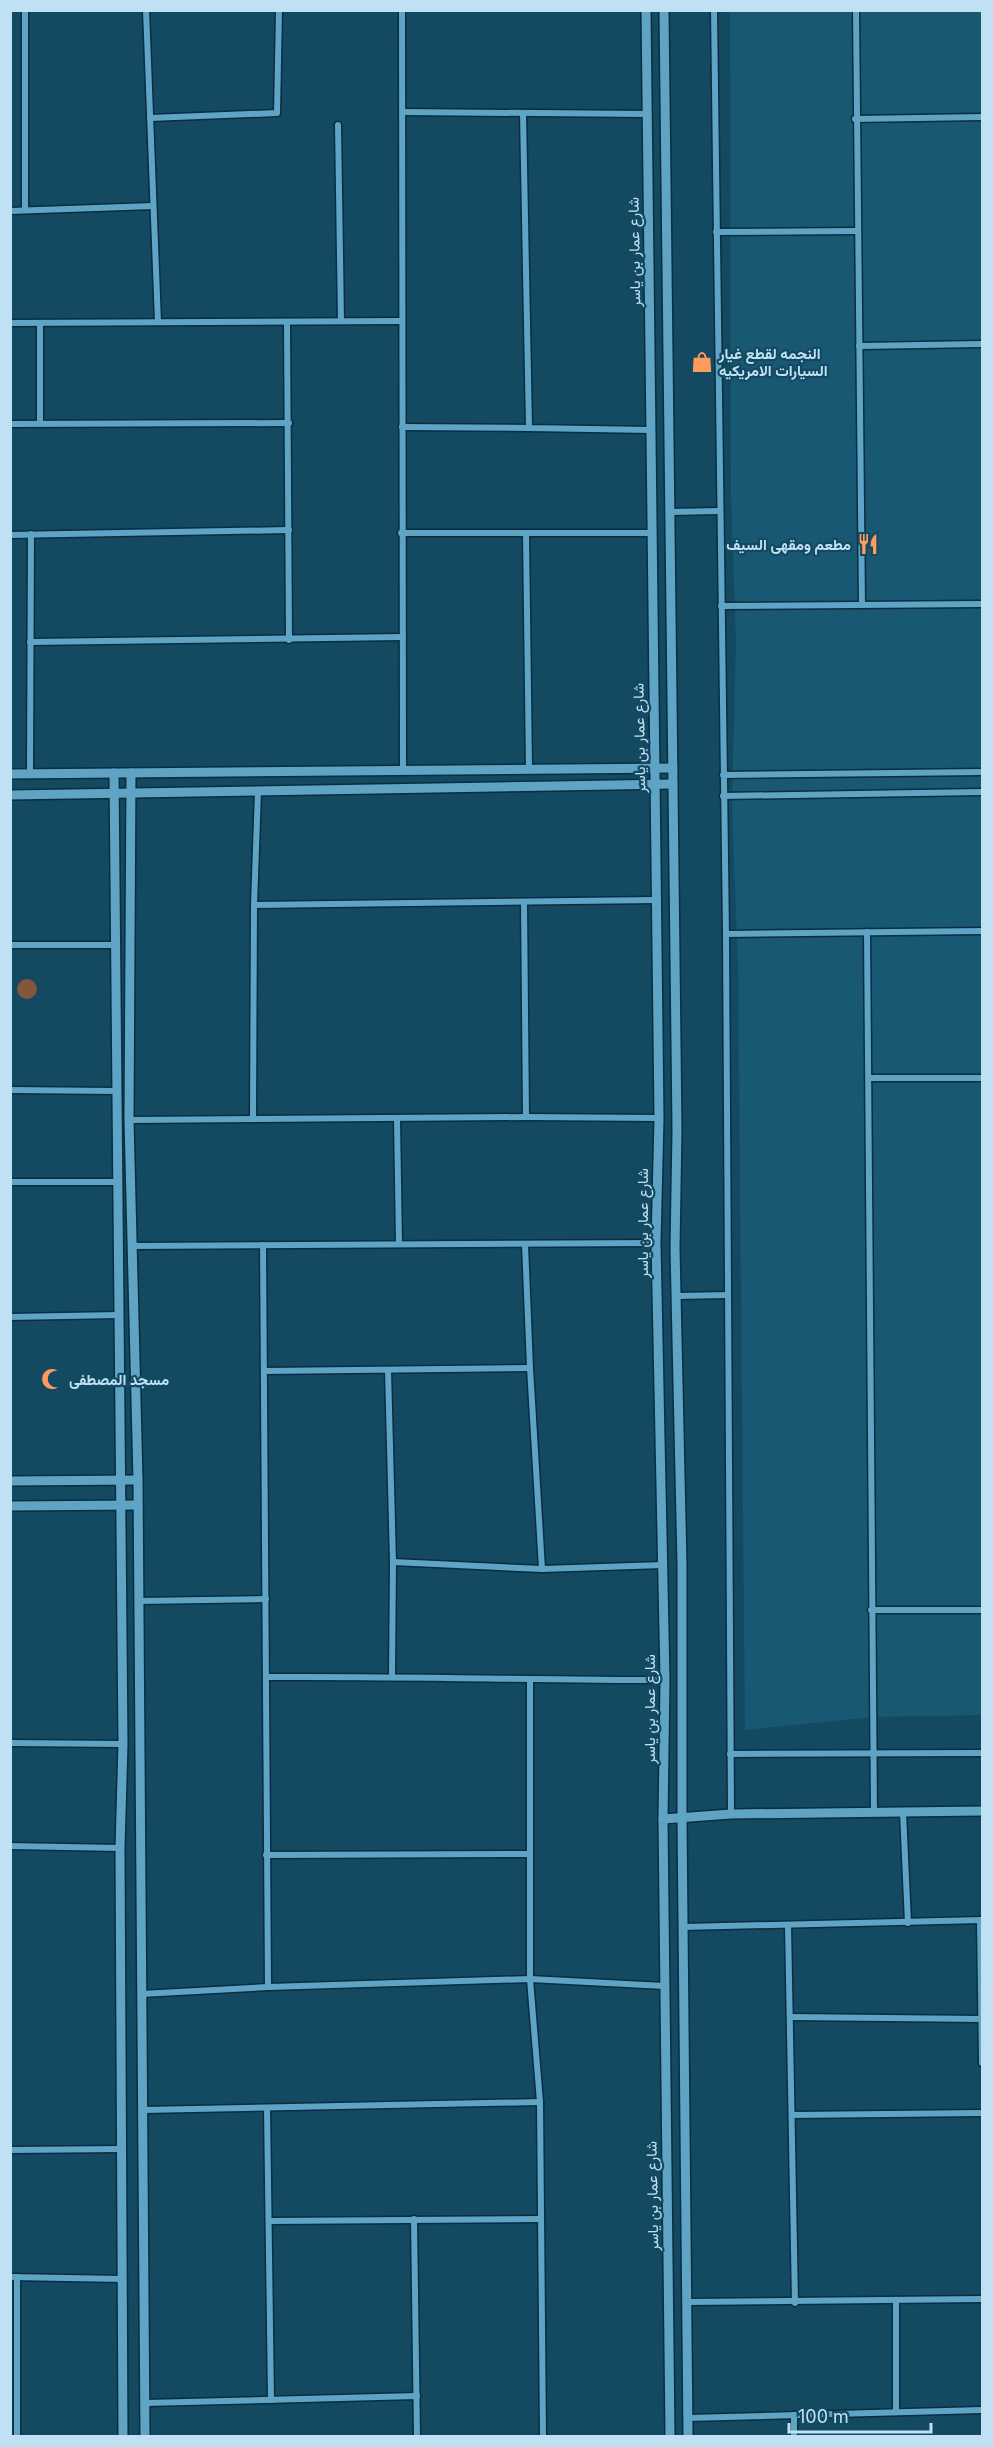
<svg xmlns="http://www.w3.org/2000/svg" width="993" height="2447" font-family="Inter,Vazirmatn,sans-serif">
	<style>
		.built { fill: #195872 }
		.green { fill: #84563a }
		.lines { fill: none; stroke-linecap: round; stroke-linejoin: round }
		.minor-casing { stroke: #082e3f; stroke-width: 9 }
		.tertiary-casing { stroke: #082e3f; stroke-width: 12 }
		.minor { stroke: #5fa3c5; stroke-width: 6 }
		.tertiary { stroke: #5fa3c5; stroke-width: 9 }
		.labels { text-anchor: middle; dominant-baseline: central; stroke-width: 4.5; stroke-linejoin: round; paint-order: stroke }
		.street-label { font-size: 15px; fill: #c0e1f3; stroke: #134a62 }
		.poi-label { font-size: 15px; font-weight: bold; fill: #c0e1f3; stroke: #134a62; text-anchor: start }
	</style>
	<rect width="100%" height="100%" fill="#134a62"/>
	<polygon class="built" points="730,11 982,11 982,1715 873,1717 745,1730 738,964 732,805 736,643 731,496"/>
	<circle class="green" cx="27" cy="989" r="10"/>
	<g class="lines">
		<defs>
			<g id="minor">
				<polyline points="25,10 25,210"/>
				<polyline points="146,10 158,322"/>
				<polyline points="402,10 403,770"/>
				<polyline points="714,10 726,934 731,1814"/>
				<polyline points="856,10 862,605"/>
				<polyline points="402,112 647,114"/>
				<polyline points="523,113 529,428 651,430"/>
				<polyline points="150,118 277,113 279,10"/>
				<polyline points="855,119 982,117"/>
				<polyline points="338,125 341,321"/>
				<polyline points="10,211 153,206"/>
				<polyline points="716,232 857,231"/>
				<polyline points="287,322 289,640"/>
				<polyline points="10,323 401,321"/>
				<polyline points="40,323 40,423"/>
				<polyline points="859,346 982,344"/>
				<polyline points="10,424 289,423"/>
				<polyline points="402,427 529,428"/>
				<polyline points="670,512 719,511"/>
				<polyline points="401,533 652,533"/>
				<polyline points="526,533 529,769"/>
				<polyline points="10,535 289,530"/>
				<polyline points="721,606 982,604"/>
				<polyline points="30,642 403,637"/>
				<polyline points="30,773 31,534"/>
				<polyline points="723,775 982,772"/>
				<polyline points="723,796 982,792"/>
				<polyline points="524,902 526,1117"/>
				<polyline points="254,905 656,900"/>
				<polyline points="867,932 874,1813"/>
				<polyline points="726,934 982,931"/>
				<polyline points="10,945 116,945"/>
				<polyline points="869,1078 982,1078"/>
				<polyline points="10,1090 116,1091"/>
				<polyline points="253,1118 254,905 258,791"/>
				<polyline points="397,1118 399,1244"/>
				<polyline points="129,1120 526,1117 659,1118"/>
				<polyline points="10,1182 117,1182"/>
				<polyline points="525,1244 530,1368 542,1569"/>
				<polyline points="263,1245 268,1987"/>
				<polyline points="131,1246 656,1243"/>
				<polyline points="676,1296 728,1295"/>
				<polyline points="10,1317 118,1315"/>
				<polyline points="388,1370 393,1562 392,1676"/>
				<polyline points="264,1371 530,1368"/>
				<polyline points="393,1562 542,1569 663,1565"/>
				<polyline points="138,1601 266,1599"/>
				<polyline points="871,1610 982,1610"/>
				<path d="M267 1677C400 1676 532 1680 665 1680"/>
				<polyline points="530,1680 530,1979 540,2102 543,2436"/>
				<polyline points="10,1743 123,1744"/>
				<polyline points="730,1754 982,1753"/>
				<polyline points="903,1812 908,1923"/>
				<polyline points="10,1846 120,1848"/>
				<polyline points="266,1855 529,1854"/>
				<polyline points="980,1920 982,2063"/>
				<polyline points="788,1925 795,2303"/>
				<polyline points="683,1927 982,1920"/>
				<polyline points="141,1994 268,1987 530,1979 665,1986"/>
				<polyline points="790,2017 982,2019"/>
				<polyline points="267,2108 271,2400"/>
				<polyline points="143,2110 540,2102"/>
				<polyline points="792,2115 982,2113"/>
				<polyline points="10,2150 122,2149"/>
				<polyline points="414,2219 417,2436"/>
				<polyline points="270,2221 541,2219"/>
				<polyline points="10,2277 123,2279"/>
				<polyline points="17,2277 17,2436"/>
				<polyline points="896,2301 896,2412"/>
				<polyline points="687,2302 982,2299"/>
				<polyline points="145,2403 417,2396"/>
				<polyline points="794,2415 794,2436"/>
				<polyline points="688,2418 982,2410"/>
			</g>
			<g id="tertiary">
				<polyline points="646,10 659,1118 656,1243 665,1680 663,1819 670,2436"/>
				<polyline points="664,10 677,1130 675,1248 682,1565 682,1819 688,2436"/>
				<polyline points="114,773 123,1744 120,1848 123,2436"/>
				<polyline points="131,773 129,1120 138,1480 145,2436"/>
				<polyline points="10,774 673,768"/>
				<polyline points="10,795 673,784"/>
				<polyline points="10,1481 138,1480"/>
				<polyline points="10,1506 138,1505"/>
				<polyline points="663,1819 731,1814 982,1811"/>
			</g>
		</defs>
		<use href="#minor" class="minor-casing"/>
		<use href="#tertiary" class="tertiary-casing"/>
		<use href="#minor" class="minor"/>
		<use href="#tertiary" class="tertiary"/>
	</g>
	<defs>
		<symbol id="shop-bare" viewBox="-9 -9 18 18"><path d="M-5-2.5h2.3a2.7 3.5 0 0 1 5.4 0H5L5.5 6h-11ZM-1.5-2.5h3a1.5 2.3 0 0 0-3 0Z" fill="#ff9b5b" stroke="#134a62" stroke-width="2.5" paint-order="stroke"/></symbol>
		<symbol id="restaurant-bare" viewBox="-9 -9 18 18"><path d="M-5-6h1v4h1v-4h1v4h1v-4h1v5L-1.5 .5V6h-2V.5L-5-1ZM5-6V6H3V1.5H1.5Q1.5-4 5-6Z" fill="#ff9b5b" stroke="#134a62" stroke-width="2.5" paint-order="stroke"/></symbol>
		<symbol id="mosque-bare" viewBox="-9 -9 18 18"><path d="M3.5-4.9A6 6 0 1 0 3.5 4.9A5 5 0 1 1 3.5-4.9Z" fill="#ff9b5b" stroke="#134a62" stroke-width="2.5" paint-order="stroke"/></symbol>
	</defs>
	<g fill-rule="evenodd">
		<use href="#shop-bare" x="687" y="347" width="30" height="30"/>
		<use href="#restaurant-bare" x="853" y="529" width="30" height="30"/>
		<use href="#mosque-bare" x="37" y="1364" width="30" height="30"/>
	</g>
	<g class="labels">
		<g class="street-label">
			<text transform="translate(634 252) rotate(-91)">شارع عمار بن ياسر</text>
			<text transform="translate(639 738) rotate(-91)">شارع عمار بن ياسر</text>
			<text transform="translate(642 1223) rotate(-90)">شارع عمار بن ياسر</text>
			<text transform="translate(649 1709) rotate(-90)">شارع عمار بن ياسر</text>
			<text transform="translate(652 2196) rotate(-91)">شارع عمار بن ياسر</text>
		</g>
		<g class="poi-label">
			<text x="719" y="353">النجمه لقطع غيار<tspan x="719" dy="17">السيارات الامريكيه</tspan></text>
			<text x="851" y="544" text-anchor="end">مطعم ومقهى السيف</text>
			<text x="69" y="1379">مسجد المصطفى</text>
		</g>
	</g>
	<rect width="993" height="2447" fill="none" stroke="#c0e1f3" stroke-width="24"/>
	<path d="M789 2423v9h142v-9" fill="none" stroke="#c0e1f3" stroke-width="3"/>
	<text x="798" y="2423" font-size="18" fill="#c0e1f3" stroke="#134a62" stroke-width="4.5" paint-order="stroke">100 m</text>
</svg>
